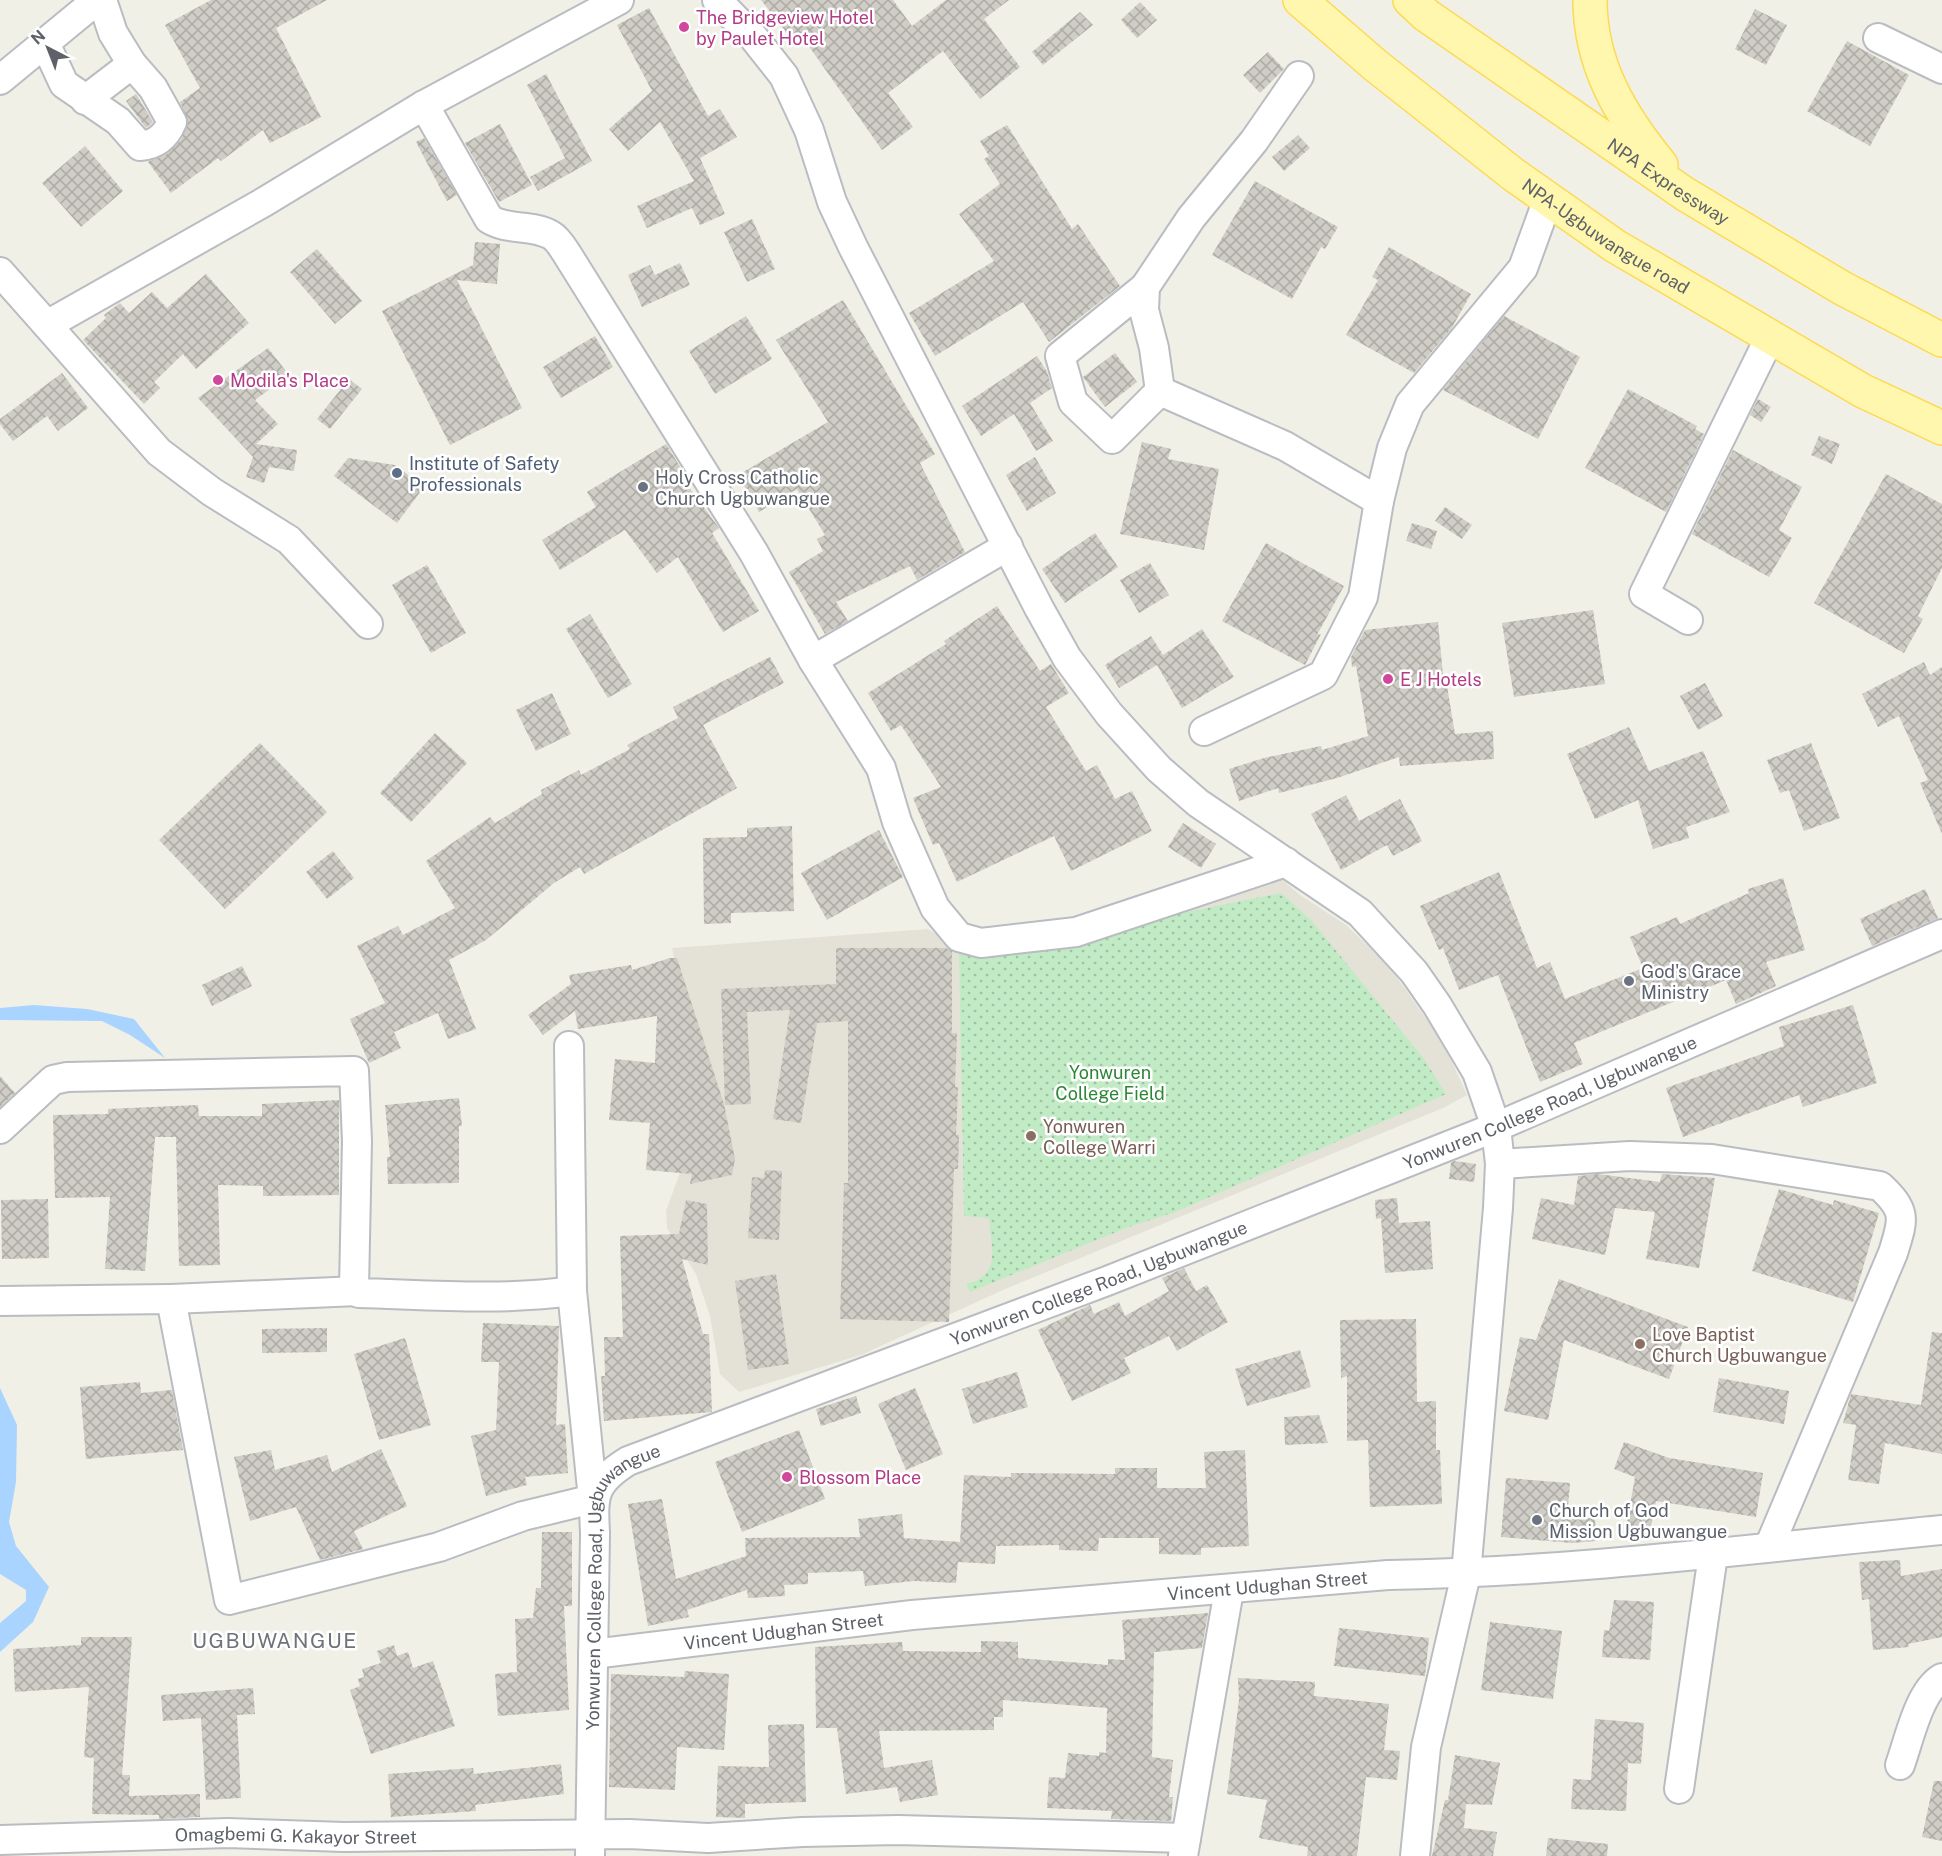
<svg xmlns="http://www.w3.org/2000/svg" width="1942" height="1856" font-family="'Public Sans',sans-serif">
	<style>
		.education { fill: #e4e2d7 }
		.green { fill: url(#green-dots) }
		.water { fill: #a9d4ff }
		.building { fill: url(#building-cross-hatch) }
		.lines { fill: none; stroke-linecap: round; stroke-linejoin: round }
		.minor-casing { stroke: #b9bcc1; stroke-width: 32 }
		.major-casing { stroke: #fed953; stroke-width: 36 }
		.minor { stroke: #fff; stroke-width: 28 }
		.major { stroke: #fff7ae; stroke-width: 33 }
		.hotel-dot { fill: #d1479c; stroke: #fff; stroke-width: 2 }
		.service-dot { fill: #5c6f8a; stroke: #fff; stroke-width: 2 }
		.worship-dot { fill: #6b7280; stroke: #fff; stroke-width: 2 }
		.education-dot { fill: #8d6e63; stroke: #fff; stroke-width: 2 }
		.labels { text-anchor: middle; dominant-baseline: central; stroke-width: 5; stroke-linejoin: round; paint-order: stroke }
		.hotel-label { font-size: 18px; fill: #b23c85; stroke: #fff; text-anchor: start }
		.street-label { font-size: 18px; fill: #5e6268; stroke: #fff }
		.service-label { font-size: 18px; fill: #4e5e75; stroke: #fff; text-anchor: start }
		.worship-label { font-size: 18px; fill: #5b616d; stroke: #fff; text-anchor: start }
		.park-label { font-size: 18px; fill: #2e8737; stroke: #fff }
		.education-label { font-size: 18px; fill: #785e54; stroke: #fff; text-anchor: start }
		.quarter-label { font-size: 21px; letter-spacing: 1.5px; fill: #6f747a; stroke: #fff }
	</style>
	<defs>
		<pattern id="green-dots" width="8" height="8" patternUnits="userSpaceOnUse" patternTransform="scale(1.5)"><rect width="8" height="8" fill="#c1ebc4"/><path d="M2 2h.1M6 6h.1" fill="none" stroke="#a0c2a3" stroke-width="1.8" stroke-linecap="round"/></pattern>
		<pattern id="building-cross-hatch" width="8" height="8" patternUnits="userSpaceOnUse" patternTransform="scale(1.5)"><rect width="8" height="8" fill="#cfcdc5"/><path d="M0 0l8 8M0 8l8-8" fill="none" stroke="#abaaa4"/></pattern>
	</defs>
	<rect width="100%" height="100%" fill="#f1f0e7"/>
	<polygon class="education" points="1280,878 1300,895 1346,925 1388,965 1443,1042 1467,1095 1443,1108 1003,1290 861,1355 739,1392 720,1374 710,1316 696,1274 667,1228 666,1211 687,1153 688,1024 672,948 928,929 941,937 996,948"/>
	<path class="green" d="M1281 893 1312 921 1424 1059 1446 1094 1175 1212 1126 1228 970 1292 966 1284C1002 1275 991 1249 989 1218L964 1216 959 953 1103 938 1167 916Z"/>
	<g class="water">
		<polygon points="34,1005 87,1009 134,1019 165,1058 130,1035 102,1021 0,1020 0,1008"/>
		<polygon points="0,1388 17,1425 16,1482 9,1522 16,1546 49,1587 33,1622 0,1652 0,1623 26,1601 26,1590 0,1574"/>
	</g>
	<g class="building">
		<polygon points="211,0 327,0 276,28 321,117 270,143 263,130 221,161 218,158 171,193 148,162 165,155 181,140 188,122 180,102 200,88 165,25"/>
		<polygon points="761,0 893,0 912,26 946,0 1009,0 984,19 1020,67 980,99 943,51 888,93 913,127 882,150 801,35 793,41"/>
		<polygon points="1140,2 1157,20 1137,38 1121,20"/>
		<polygon points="649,8 708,116 720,109 737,137 700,158 725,214 700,225 692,208 647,228 637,206 694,181 660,122 628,151 609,129 652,91 617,25"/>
		<polygon points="1755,9 1787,25 1766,65 1735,49"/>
		<polygon points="1080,12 1093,25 1043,65 1032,52"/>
		<polygon points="1847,41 1909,75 1870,146 1807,111"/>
		<polygon points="1268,52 1284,69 1260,93 1243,75"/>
		<polygon points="546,74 592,161 538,191 530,177 565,158 527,85"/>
		<polygon points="136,94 153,122 146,128 126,101"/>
		<polygon points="500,124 532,185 499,202 465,143"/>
		<polygon points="1007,125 1072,229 1078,224 1120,286 1049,342 1023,302 935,356 909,313 994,261 959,214 1000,184 984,159 989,156 980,141"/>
		<polygon points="1298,135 1310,148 1284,171 1272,157"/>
		<polygon points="424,138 457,195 447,201 416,142"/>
		<polygon points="85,146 123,191 81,227 42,183"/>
		<polygon points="1255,181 1338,227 1325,249 1321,247 1292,299 1212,255"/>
		<polygon points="752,219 775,269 747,282 724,232"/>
		<polygon points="475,242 500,244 497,284 457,280 522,408 450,445 382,311 473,265"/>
		<polygon points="1389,247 1471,294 1451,329 1414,373 1346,335 1378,280 1372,277"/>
		<polygon points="317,249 362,301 335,324 290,272"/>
		<polygon points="680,263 690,285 642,307 628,275 650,265 655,275"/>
		<polygon points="206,274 249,323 196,369 183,354 154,382 160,388 144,404 83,340 106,318 104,315 120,303 129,313 152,292 167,308"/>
		<polygon points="843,300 935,454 920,463 965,552 917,580 910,566 836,602 848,621 825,634 789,572 823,551 817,539 825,535 797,489 759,512 738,475 828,422 776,340"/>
		<polygon points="746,316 772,359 715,394 689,351"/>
		<polygon points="1504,316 1580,357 1538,439 1443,390"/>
		<polygon points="595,336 613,367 561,398 543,367"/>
		<polygon points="268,348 289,375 255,400 278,424 256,444 297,450 294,471 269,467 264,483 246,477 253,457 198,398"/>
		<polygon points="1115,353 1137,382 1105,407 1083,377"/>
		<polygon points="1037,356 1047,372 1052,388 1030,403 1053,441 1036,451 1014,414 981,436 962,406"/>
		<polygon points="62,373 88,408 58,431 47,416 13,441 0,424 0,419"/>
		<polygon points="349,379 362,389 330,429 317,419"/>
		<polygon points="1628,389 1697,426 1695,429 1704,434 1666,512 1585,468"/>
		<polygon points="1758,399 1771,407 1761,422 1750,415"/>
		<polygon points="1819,436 1840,444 1832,464 1811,455"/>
		<polygon points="1142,442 1171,449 1168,459 1219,469 1204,550 1120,534"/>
		<polygon points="666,444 689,481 686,483 719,528 712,533 759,611 723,632 678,557 657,573 625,530 560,570 542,540 596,507 587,492"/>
		<polygon points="1733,450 1802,487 1779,530 1792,538 1769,577 1692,534"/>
		<polygon points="1035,457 1056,493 1027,511 1006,475"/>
		<polygon points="348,458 395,465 424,487 397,523 334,476"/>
		<polygon points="1886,474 1942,504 1942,568 1918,616 1923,619 1904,653 1814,603"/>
		<polygon points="1445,507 1472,525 1462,539 1435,521"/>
		<polygon points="1412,523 1437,531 1431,549 1406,541"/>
		<polygon points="1095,533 1118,567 1065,603 1042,569"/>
		<polygon points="1266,543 1344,586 1317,635 1321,634 1305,665 1222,621"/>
		<polygon points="1150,563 1169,595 1139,613 1120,580"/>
		<polygon points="427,565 466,633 431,653 392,585"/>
		<polygon points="997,606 1040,671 1051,664 1069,693 1046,707 1086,771 1097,765 1115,799 1132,791 1152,831 1071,871 1054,836 957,882 939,843 933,845 913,798 941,787 901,725 891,731 868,693 946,644 944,641"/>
		<polygon points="1593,610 1605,684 1514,697 1502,623"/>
		<polygon points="590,614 632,684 608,698 566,629"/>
		<polygon points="1438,622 1443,675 1445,674 1455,734 1493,731 1494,759 1400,766 1399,757 1337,778 1279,793 1278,788 1239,801 1229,769 1264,758 1321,746 1322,750 1368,736 1356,666 1352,667 1351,657 1365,630"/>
		<polygon points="1202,629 1234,677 1182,708 1157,665 1119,688 1105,665 1151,636 1163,655"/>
		<polygon points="770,657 784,683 703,725 737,788 584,874 580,867 554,883 486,940 449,960 476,1029 448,1039 438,1013 394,1032 401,1048 369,1063 350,1019 385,1003 357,946 398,926 403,935 455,908 426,861 490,817 495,823 542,794 541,790 579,770 581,775 630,749 627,745 678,718 673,707"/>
		<polygon points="1924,662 1930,675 1942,667 1942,834 1920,783 1928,780 1899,716 1878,727 1862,694"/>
		<polygon points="1705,683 1723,716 1698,730 1680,696"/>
		<polygon points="552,693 571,734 536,751 516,710"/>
		<polygon points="1629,727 1649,771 1703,751 1730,812 1686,827 1689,838 1653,849 1638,800 1595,819 1567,754"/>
		<polygon points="435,733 467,763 411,822 380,793"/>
		<polygon points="260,743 327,812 225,909 159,840"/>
		<polygon points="1811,743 1840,818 1804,831 1789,790 1780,793 1767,760"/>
		<polygon points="1346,795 1359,821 1400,799 1422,841 1393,856 1387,845 1341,870 1311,814"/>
		<polygon points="1183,823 1216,844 1201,868 1168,847"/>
		<polygon points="792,826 794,911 731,913 731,923 704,924 703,838 747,837 747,828"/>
		<polygon points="879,830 903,877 827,920 801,873"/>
		<polygon points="333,851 354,878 327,899 306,872"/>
		<polygon points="1499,872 1537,968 1550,962 1565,999 1643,968 1630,937 1677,917 1680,924 1749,893 1748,889 1783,878 1805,950 1766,962 1776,986 1736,1004 1726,980 1574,1043 1583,1064 1540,1082 1498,975 1459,990 1443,948 1439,950 1420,906"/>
		<polygon points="1925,889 1938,918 1872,946 1860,919"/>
		<polygon points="836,948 946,948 952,951 952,1033 957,1033 955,1087 958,1087 956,1135 959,1135 958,1169 954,1169 949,1322 840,1319 844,1183 848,1183 848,1021 817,1023 801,1123 773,1119 790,1010 747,1012 751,1104 725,1105 721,989 836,984"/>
		<polygon points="670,958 677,958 724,1104 735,1159 732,1175 690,1184 692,1174 646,1170 650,1123 609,1120 615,1059 655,1063 657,1016 578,1029 575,1011 543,1035 528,1015 571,984 569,975 631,965 632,970"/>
		<polygon points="242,966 252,986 212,1006 202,985"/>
		<polygon points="1853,1005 1877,1083 1803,1107 1799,1095 1683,1137 1666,1088 1784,1046 1779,1027"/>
		<polygon points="0,1076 15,1093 0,1107"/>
		<polygon points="459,1098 462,1126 459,1126 459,1183 388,1184 387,1157 390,1157 385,1105"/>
		<polygon points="339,1100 339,1195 263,1196 263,1186 218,1185 220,1265 179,1266 176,1137 155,1137 145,1271 105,1269 110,1197 55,1198 53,1115 108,1114 108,1109 198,1105 199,1116 262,1116 262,1104"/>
		<polygon points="1454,1161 1476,1164 1474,1182 1449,1179 1451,1163"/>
		<polygon points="765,1170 782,1171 779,1240 748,1238 752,1177 764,1178"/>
		<polygon points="1598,1174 1660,1182 1662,1174 1715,1178 1699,1268 1646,1259 1655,1212 1615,1208 1605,1255 1532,1239 1541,1198 1574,1205 1578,1176"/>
		<polygon points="1779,1189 1833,1205 1834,1200 1879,1213 1853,1302 1752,1271"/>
		<polygon points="1397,1198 1399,1223 1430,1221 1433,1269 1385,1273 1381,1218 1376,1219 1375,1200"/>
		<polygon points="48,1199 49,1258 2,1259 1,1200"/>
		<polygon points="686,1200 707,1204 708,1265 682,1259 703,1334 709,1334 712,1412 604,1421 601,1376 605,1376 604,1337 623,1337 620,1236 679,1234"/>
		<polygon points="1184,1268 1196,1291 1207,1285 1228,1322 1177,1351 1169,1336 1124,1358 1131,1373 1072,1401 1038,1330 1090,1305 1094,1314 1119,1302 1125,1316 1169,1291 1162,1278"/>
		<polygon points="776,1274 789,1364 748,1370 735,1281"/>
		<polygon points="1559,1279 1688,1327 1669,1379 1564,1340 1548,1420 1504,1411 1520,1337 1536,1340"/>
		<polygon points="1416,1319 1417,1402 1436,1401 1436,1450 1440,1450 1442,1504 1370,1507 1368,1440 1347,1441 1347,1376 1341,1378 1340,1320"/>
		<polygon points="483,1323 559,1326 556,1425 565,1424 568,1473 525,1477 527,1485 486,1496 471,1436 496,1430 499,1362 481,1362"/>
		<polygon points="327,1328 327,1352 262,1353 262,1329"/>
		<polygon points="1932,1332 1942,1333 1942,1454 1885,1443 1879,1484 1848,1480 1856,1425 1843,1423 1851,1394 1921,1405"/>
		<polygon points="405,1338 431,1425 379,1440 354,1354"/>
		<polygon points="1300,1350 1311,1387 1247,1406 1235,1369"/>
		<polygon points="1017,1372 1028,1407 973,1424 962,1389"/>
		<polygon points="1719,1378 1789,1391 1784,1424 1713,1412"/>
		<polygon points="140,1382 141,1393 172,1390 183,1450 86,1459 80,1387"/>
		<polygon points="915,1388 943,1454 906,1470 878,1404"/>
		<polygon points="856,1396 861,1413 821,1426 816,1409"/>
		<polygon points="1319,1415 1328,1443 1285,1445 1284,1417"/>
		<polygon points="799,1430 825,1499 742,1532 715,1462"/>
		<polygon points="1624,1442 1669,1458 1763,1473 1756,1517 1656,1501 1649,1537 1625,1533 1635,1477 1614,1469"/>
		<polygon points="381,1449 407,1506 354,1531 363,1549 320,1560 296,1507 250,1521 234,1457 271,1450 275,1470 327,1455 332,1472"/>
		<polygon points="1245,1450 1249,1546 1201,1548 1201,1555 1159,1554 1159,1538 1099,1538 1098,1551 1059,1550 1059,1545 996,1546 995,1564 958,1562 956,1583 914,1581 865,1586 863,1571 808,1573 808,1584 784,1585 785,1596 748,1598 747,1590 687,1610 689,1617 648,1626 628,1504 662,1499 676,1579 746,1556 745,1538 860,1537 858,1519 902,1514 904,1538 960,1542 964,1475 1011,1477 1011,1473 1115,1474 1115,1468 1157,1468 1157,1488 1206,1488 1204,1452"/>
		<polygon points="1506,1478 1570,1483 1567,1519 1595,1518 1596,1541 1572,1543 1501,1537"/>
		<polygon points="542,1532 572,1532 572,1606 564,1606 569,1710 498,1716 495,1674 517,1672 515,1619 533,1618 536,1588 541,1588"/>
		<polygon points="1900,1560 1901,1576 1942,1569 1942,1637 1908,1644 1909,1647 1873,1650 1869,1599 1862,1600 1859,1562"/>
		<polygon points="1614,1600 1654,1602 1650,1660 1602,1657 1604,1630 1609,1631"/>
		<polygon points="1208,1613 1202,1648 1154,1652 1152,1757 1173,1760 1169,1797 1173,1797 1171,1821 1111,1819 1112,1811 1047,1808 1049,1777 1065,1778 1068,1753 1099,1756 1099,1752 1106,1753 1107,1708 1003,1700 1003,1717 994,1717 994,1730 879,1731 884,1768 932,1760 938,1795 900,1802 897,1787 846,1794 837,1728 816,1728 815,1647 902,1642 903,1651 981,1652 981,1641 1018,1642 1018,1658 1108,1665 1108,1659 1125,1660 1122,1620"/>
		<polygon points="1490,1622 1562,1631 1553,1699 1481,1690"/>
		<polygon points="1339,1628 1429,1638 1425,1676 1334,1666"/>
		<polygon points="81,1637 132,1637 122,1775 130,1775 129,1796 200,1794 200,1817 159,1819 159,1815 92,1814 94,1758 84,1757 89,1687 15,1692 13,1649 81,1645"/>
		<polygon points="394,1645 397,1656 408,1652 413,1668 433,1661 455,1726 371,1754 350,1690 360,1686 358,1679 364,1677 362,1669 381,1663 377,1651"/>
		<polygon points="685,1671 729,1674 724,1750 677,1747 675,1790 609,1787 611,1674 684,1677"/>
		<polygon points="1238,1678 1315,1682 1314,1696 1389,1704 1384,1750 1400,1751 1397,1780 1366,1777 1357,1856 1307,1856 1308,1847 1259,1838 1267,1800 1227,1794 1239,1700"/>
		<polygon points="253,1688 255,1714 237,1715 241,1798 206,1800 201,1718 163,1721 161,1695"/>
		<polygon points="1595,1719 1644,1723 1641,1764 1628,1763 1626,1811 1571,1809 1573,1779 1591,1780"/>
		<polygon points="804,1724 806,1802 745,1804 745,1818 716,1817 718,1766 769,1767 768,1725"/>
		<polygon points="1455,1755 1500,1763 1492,1805 1466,1804 1464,1828 1497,1832 1493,1856 1432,1856 1445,1800 1448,1800"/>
		<polygon points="561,1764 564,1794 475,1805 476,1811 391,1817 388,1774 473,1768 474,1774"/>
		<polygon points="1934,1781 1942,1781 1942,1841 1922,1837"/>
		<polygon points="1548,1838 1608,1844 1607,1856 1546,1856"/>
	</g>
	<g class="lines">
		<defs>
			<g id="minor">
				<polyline points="717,0 754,38 784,76 809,130 832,202 853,247 1039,608 1067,658 1109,714 1159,769 1198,803 1360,913 1414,972 1437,1005 1477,1072 1496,1127 1500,1164 1498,1208 1466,1574 1426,1747 1415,1856"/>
				<polyline points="1878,38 1942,69"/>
				<path d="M45 43 64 84 118 121 140 146C156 145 166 136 172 122L153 88 132 64 113 33 102 0"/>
				<polyline points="0,80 97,0"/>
				<polyline points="85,100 132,64"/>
				<path d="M424 105 489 219C508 231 532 224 551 235 558 239 563 248 567 254L754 553 813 660 881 768 897 822 935 908 959 937 981 943 1076 932 1286 862"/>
				<polyline points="0,272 47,325 264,202 424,105 619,0"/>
				<polyline points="1145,287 1060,356 1073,402 1112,439 1160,391 1285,446 1379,501"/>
				<polyline points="47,325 159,452 212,492 289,540 368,624"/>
				<polyline points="1160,391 1154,348 1144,310 1145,287 1191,218 1254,141 1299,76"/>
				<polyline points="1688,620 1644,594 1770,337"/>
				<polyline points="813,660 1008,546"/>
				<polyline points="1204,731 1323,675 1363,597 1379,501 1392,448 1410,404 1523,268 1548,199"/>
				<path d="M0 1129 53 1080 67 1077 354 1071 357 1141 354 1288 359 1293C430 1295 501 1301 572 1291"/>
				<path d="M1500 1164 1630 1156 1712 1159 1880 1186C1908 1212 1903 1220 1893 1253L1769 1547"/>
				<polyline points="171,1299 358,1291"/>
				<polyline points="0,1301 171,1299 229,1600 439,1547 523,1516 593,1499 572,1291 569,1046"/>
				<path id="s1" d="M593 1654 912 1615 1388 1575C1573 1572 1758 1548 1942 1530"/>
				<path d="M1900 1765C1909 1740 1919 1691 1942 1678"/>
				<polyline points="1679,1789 1713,1555"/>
				<path id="s2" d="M0 1840 228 1833 344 1837 629 1834 708 1838 802 1832 898 1830 1186 1838"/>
				<path id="s3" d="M590 1856 595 1533C593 1495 593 1483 628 1461L1107 1281 1496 1127 1942 934"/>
				<polyline points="1183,1856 1229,1590"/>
			</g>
			<g id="major">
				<path id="s4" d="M1300 0 1375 65 1514 175 1615 246 1863 391 1942 428"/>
				<path id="s5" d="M1410 0 1426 15 1685 194 1842 288 1942 340"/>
				<path d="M1590 0C1590 65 1621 116 1661 165"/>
			</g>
		</defs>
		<use href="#minor" class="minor-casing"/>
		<use href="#major" class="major-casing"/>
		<use href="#minor" class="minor"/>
		<use href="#major" class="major"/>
	</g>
	<g class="hotel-dot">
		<circle cx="684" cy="27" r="6"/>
		<circle cx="218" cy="380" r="6"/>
		<circle cx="1388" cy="679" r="6"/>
		<circle cx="787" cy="1477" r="6"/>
	</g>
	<circle class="service-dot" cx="397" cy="473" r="6"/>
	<g class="worship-dot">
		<circle cx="643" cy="487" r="6"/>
		<circle cx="1629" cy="981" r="6"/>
		<circle cx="1537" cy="1520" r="6"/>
	</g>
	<g class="education-dot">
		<circle cx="1031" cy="1136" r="6"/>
		<circle cx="1640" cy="1344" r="6"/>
	</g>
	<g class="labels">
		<g class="hotel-label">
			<text x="696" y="17">The Bridgeview Hotel<tspan x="696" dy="21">by Paulet Hotel</tspan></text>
			<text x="230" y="380">Modila's Place</text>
			<text x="1400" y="679">E J Hotels</text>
			<text x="799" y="1477">Blossom Place</text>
		</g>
		<g class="street-label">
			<text stroke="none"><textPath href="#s5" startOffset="316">NPA Expressway</textPath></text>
			<text stroke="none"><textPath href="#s4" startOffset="387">NPA-Ugbuwangue road</textPath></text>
			<text stroke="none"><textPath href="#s3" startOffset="1398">Yonwuren College Road, Ugbuwangue</textPath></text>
			<text stroke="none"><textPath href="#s3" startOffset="912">Yonwuren College Road, Ugbuwangue</textPath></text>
			<text stroke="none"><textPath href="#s1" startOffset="678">Vincent Udughan Street</textPath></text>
			<text stroke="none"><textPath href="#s3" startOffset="284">Yonwuren College Road, Ugbuwangue</textPath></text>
			<text stroke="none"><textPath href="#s1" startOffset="192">Vincent Udughan Street</textPath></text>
			<text stroke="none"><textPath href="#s2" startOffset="296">Omagbemi G. Kakayor Street</textPath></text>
		</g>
		<g class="service-label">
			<text x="409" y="463">Institute of Safety<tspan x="409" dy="21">Professionals</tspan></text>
		</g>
		<g class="worship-label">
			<text x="655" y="477">Holy Cross Catholic<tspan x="655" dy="21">Church Ugbuwangue</tspan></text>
			<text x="1641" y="971">God's Grace<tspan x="1641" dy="21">Ministry</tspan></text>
			<text x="1549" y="1510">Church of God<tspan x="1549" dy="21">Mission Ugbuwangue</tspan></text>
		</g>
		<g class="park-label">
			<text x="1110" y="1072">Yonwuren<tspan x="1110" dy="21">College Field</tspan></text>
		</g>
		<g class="education-label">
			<text x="1043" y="1126">Yonwuren<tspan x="1043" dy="21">College Warri</tspan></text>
			<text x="1652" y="1334">Love Baptist<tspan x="1652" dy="21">Church Ugbuwangue</tspan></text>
		</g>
		<g class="quarter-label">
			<text x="275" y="1640">UGBUWANGUE</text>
		</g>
	</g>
	<g transform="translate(48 48) rotate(318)" stroke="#ffffff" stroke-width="4.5" paint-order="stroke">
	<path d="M0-4.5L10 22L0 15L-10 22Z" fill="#5e6268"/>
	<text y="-9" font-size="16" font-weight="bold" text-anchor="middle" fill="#5e6268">N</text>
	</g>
</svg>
